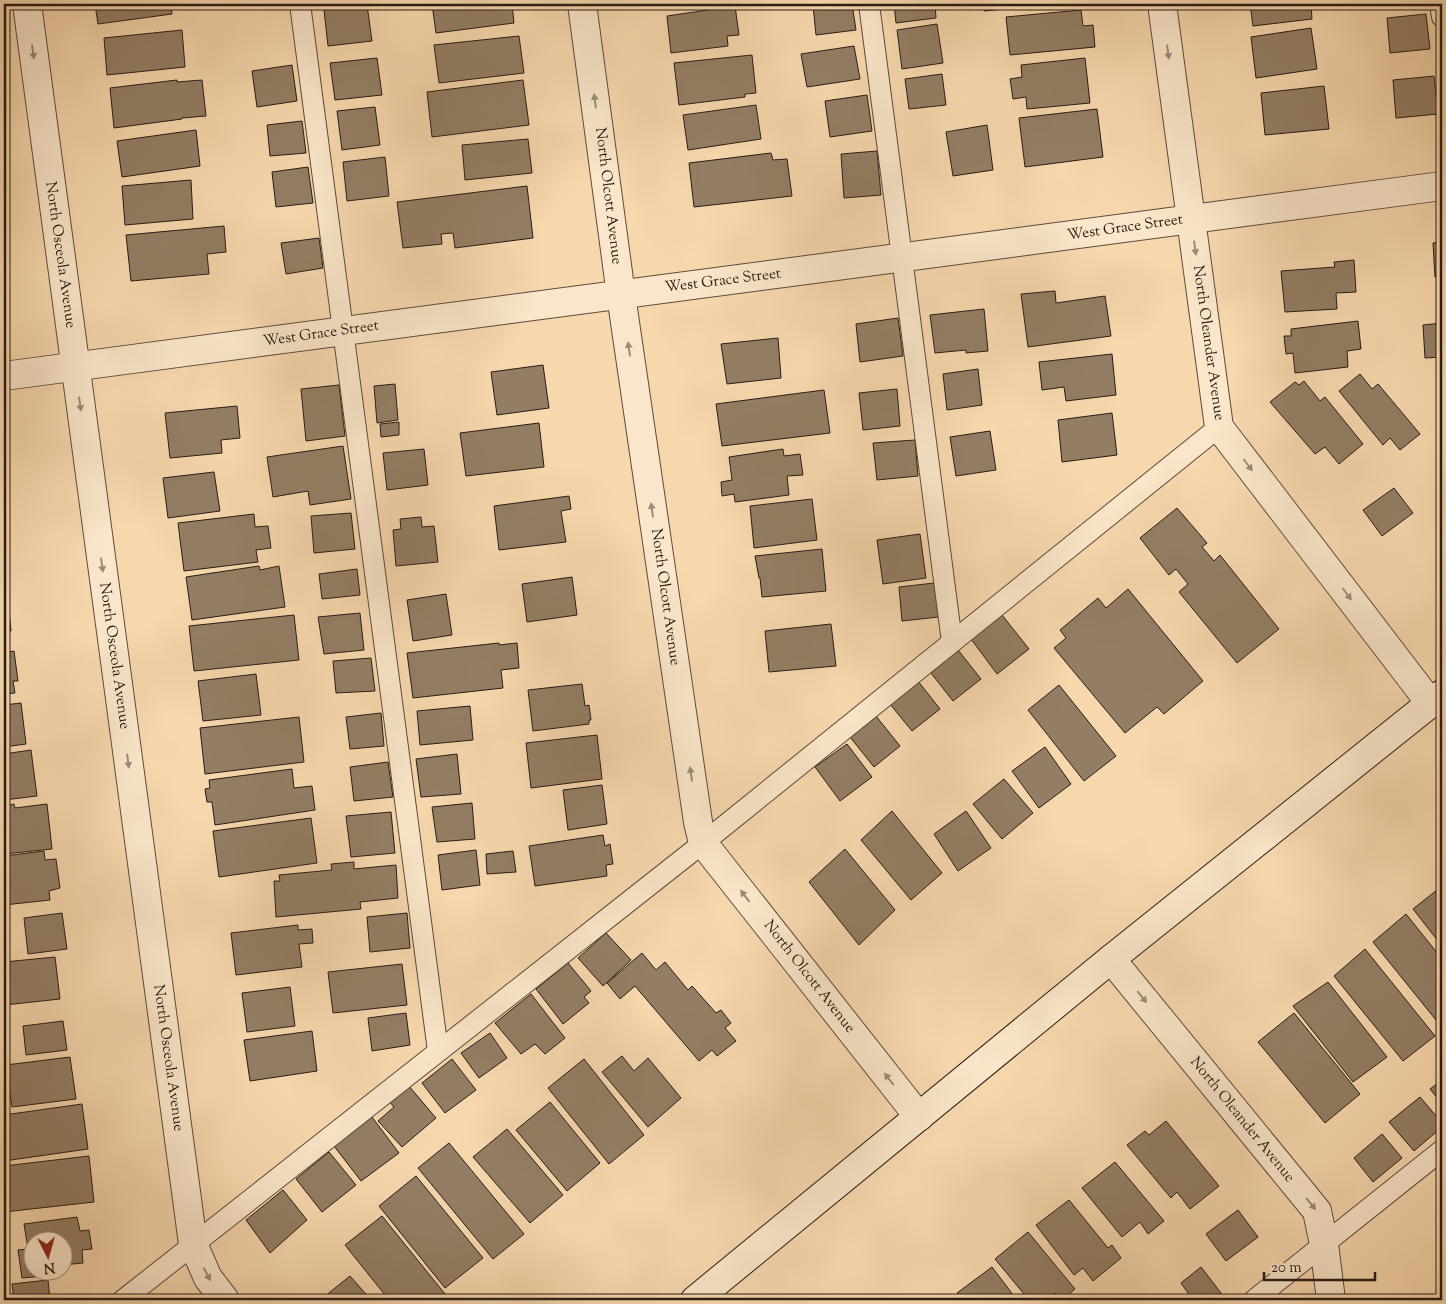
<svg xmlns="http://www.w3.org/2000/svg" width="1446" height="1304" font-family="'Sorts Mill Goudy',serif">
	<style>
		.building { fill: #937e65; stroke: #271c16 }
		.lines { fill: none; stroke-linecap: round; stroke-linejoin: round }
		.lane-casing { stroke: #5b4b3c; stroke-width: 22 }
		.street-casing { stroke: #5b4b3c; stroke-width: 30 }
		.secondary-casing { stroke: #271c16; stroke-width: 30 }
		.lane { stroke: #fae6ca; stroke-width: 20 }
		.street { stroke: #fae6ca; stroke-width: 28 }
		.secondary { stroke: #fae6ca; stroke-width: 28 }
		.oneway { fill: #9b8b79 }
		.labels { text-anchor: middle; dominant-baseline: central; stroke-width: 4; stroke-linejoin: round; paint-order: stroke }
		.street-label { font-size: 15px; fill: #271c16; stroke: #fae6ca }
	</style>
	<rect width="100%" height="100%" fill="#f7d8ad"/>
	<filter id="stains"><feTurbulence type="fractalNoise" baseFrequency=".004" numOctaves="4"/><feColorMatrix values="0 0 0 0 .2 0 0 0 0 .09 0 0 0 0 .02 0 0 0 .5 -.17"/></filter>
	<radialGradient id="worn" r=".72"><stop offset=".6" stop-color="#630" stop-opacity="0"/><stop offset="1" stop-color="#630" stop-opacity=".3"/></radialGradient>
	<g class="building">
		<polygon points="95,4 171,4 172,14 98,24"/>
		<polygon points="432,4 512,4 514,23 436,33"/>
		<polygon points="822,4 852,4 856,30 816,35 813,5"/>
		<polygon points="894,4 935,4 936,18 896,23"/>
		<polygon points="984,4 1055,4 984,11"/>
		<polygon points="1250,4 1311,4 1312,19 1253,26"/>
		<polygon points="367,5 372,41 328,46 324,10"/>
		<polygon points="735,6 739,35 727,36 728,46 671,53 667,16"/>
		<polygon points="1081,10 1083,26 1093,25 1095,47 1010,55 1006,17"/>
		<polygon points="1426,14 1430,49 1390,53 1387,18"/>
		<polygon points="937,24 943,63 902,69 897,30"/>
		<polygon points="1311,28 1317,69 1256,78 1251,37"/>
		<polygon points="182,30 185,67 107,75 104,38"/>
		<polygon points="519,36 524,73 439,83 434,45"/>
		<polygon points="854,46 860,79 807,87 801,54"/>
		<polygon points="752,55 756,93 745,94 745,97 679,105 674,63"/>
		<polygon points="377,58 382,95 335,100 330,63"/>
		<polygon points="1085,58 1090,103 1027,109 1026,97 1013,99 1010,79 1022,77 1021,65"/>
		<polygon points="292,65 297,101 257,107 252,71"/>
		<polygon points="942,74 946,105 909,109 905,79"/>
		<polygon points="1434,76 1438,114 1396,118 1393,80"/>
		<polygon points="177,80 177,82 202,80 206,116 182,118 182,119 114,128 110,88"/>
		<polygon points="523,80 529,125 432,137 427,92"/>
		<polygon points="1324,86 1329,129 1265,135 1261,93"/>
		<polygon points="867,95 872,131 830,137 825,101"/>
		<polygon points="756,105 761,139 688,150 683,115"/>
		<polygon points="375,107 380,145 342,150 337,111"/>
		<polygon points="1097,109 1103,157 1025,167 1019,118"/>
		<polygon points="302,121 306,153 270,156 267,125"/>
		<polygon points="987,125 993,170 953,176 946,132"/>
		<polygon points="196,130 200,166 122,177 117,141"/>
		<polygon points="528,139 532,173 465,180 462,145"/>
		<polygon points="877,151 881,195 844,198 841,154"/>
		<polygon points="771,153 773,160 787,159 792,196 694,207 689,163"/>
		<polygon points="385,157 389,196 347,201 343,162"/>
		<polygon points="308,167 313,203 276,207 272,172"/>
		<polygon points="191,180 193,219 125,225 122,186"/>
		<polygon points="527,186 533,238 455,248 453,233 441,234 442,244 403,248 397,202"/>
		<polygon points="224,226 226,252 207,254 209,274 131,281 126,235"/>
		<polygon points="319,238 323,268 286,274 281,243"/>
		<polygon points="1442,242 1442,277 1435,277 1433,243"/>
		<polygon points="1354,260 1356,292 1336,293 1337,309 1285,312 1281,271 1335,267 1334,262"/>
		<polygon points="1055,291 1056,303 1105,296 1111,336 1028,347 1021,294"/>
		<polygon points="984,309 988,351 966,353 966,350 935,353 930,315"/>
		<polygon points="898,318 903,356 860,362 856,324"/>
		<polygon points="1358,321 1361,349 1347,351 1348,367 1295,373 1293,353 1286,354 1284,336 1291,336 1291,329"/>
		<polygon points="1442,323 1442,357 1425,358 1423,325"/>
		<polygon points="778,338 781,378 727,384 721,344"/>
		<polygon points="1112,354 1116,395 1066,401 1064,387 1042,390 1039,362"/>
		<polygon points="543,365 549,408 497,415 491,372"/>
		<polygon points="978,369 982,405 947,410 943,374"/>
		<polygon points="1360,374 1372,389 1378,384 1420,434 1400,450 1390,438 1383,445 1339,391"/>
		<polygon points="1304,381 1320,401 1325,397 1363,444 1339,464 1325,447 1315,454 1270,402 1295,382 1299,385"/>
		<polygon points="395,384 398,420 377,423 374,386"/>
		<polygon points="339,385 345,436 306,441 301,389"/>
		<polygon points="897,389 900,426 863,430 859,393"/>
		<polygon points="824,390 830,433 722,446 716,404"/>
		<polygon points="237,406 240,438 221,440 222,453 170,458 165,413"/>
		<polygon points="1112,413 1117,455 1062,462 1058,420"/>
		<polygon points="399,422 399,435 381,437 380,424"/>
		<polygon points="539,423 544,467 466,476 460,433"/>
		<polygon points="990,431 996,470 956,476 950,437"/>
		<polygon points="915,440 918,476 877,480 873,443"/>
		<polygon points="343,446 351,499 310,505 308,491 273,497 267,457"/>
		<polygon points="424,449 428,485 387,490 383,453"/>
		<polygon points="783,449 784,456 800,454 803,475 787,476 789,495 735,502 734,494 722,496 721,482 732,480 729,457"/>
		<polygon points="214,472 220,511 168,518 163,478"/>
		<polygon points="1394,488 1413,513 1382,536 1363,510"/>
		<polygon points="569,496 571,509 561,511 566,542 499,550 494,506"/>
		<polygon points="812,499 817,540 754,548 750,506"/>
		<polygon points="1177,508 1207,543 1202,547 1214,561 1220,555 1279,629 1237,663 1179,592 1188,584 1176,569 1169,575 1140,538"/>
		<polygon points="351,513 355,549 314,553 311,516"/>
		<polygon points="254,514 255,527 268,526 271,548 256,550 258,562 184,571 178,523"/>
		<polygon points="421,517 422,527 434,526 438,562 396,566 393,530 401,529 400,519"/>
		<polygon points="920,534 926,578 883,584 877,540"/>
		<polygon points="822,549 826,591 762,597 760,578 759,578 755,556"/>
		<polygon points="4,554 9,594 4,594"/>
		<polygon points="259,566 260,570 279,566 285,607 192,620 186,577"/>
		<polygon points="357,569 360,595 322,599 319,574"/>
		<polygon points="572,577 577,615 527,622 522,584"/>
		<polygon points="934,583 939,617 902,621 899,587"/>
		<polygon points="1128,589 1203,681 1164,714 1157,707 1125,733 1054,648 1066,638 1060,630 1098,598 1106,608"/>
		<polygon points="446,594 452,635 413,641 407,600"/>
		<polygon points="4,603 8,603 11,631 4,632"/>
		<polygon points="360,613 364,650 324,654 318,617"/>
		<polygon points="294,615 299,660 194,671 189,626"/>
		<polygon points="1002,615 1029,649 997,674 971,639"/>
		<polygon points="831,624 836,666 769,672 765,631"/>
		<polygon points="499,643 499,645 517,643 519,668 501,670 503,688 413,698 407,653"/>
		<polygon points="958,650 981,679 953,701 931,673"/>
		<polygon points="14,651 18,681 13,681 15,693 4,694 4,653"/>
		<polygon points="371,658 375,691 336,693 333,661"/>
		<polygon points="256,674 261,715 203,721 198,681"/>
		<polygon points="918,681 940,709 912,731 890,704"/>
		<polygon points="582,684 585,706 589,705 591,720 589,720 589,724 533,731 528,690"/>
		<polygon points="1059,685 1116,756 1084,781 1028,710"/>
		<polygon points="21,703 26,744 4,747 4,705"/>
		<polygon points="470,706 473,740 420,745 417,711"/>
		<polygon points="381,713 384,746 350,749 346,717"/>
		<polygon points="876,716 900,746 874,767 850,737"/>
		<polygon points="299,717 304,762 205,774 200,728"/>
		<polygon points="597,735 602,779 531,788 526,743"/>
		<polygon points="847,744 872,777 840,801 815,767"/>
		<polygon points="1045,747 1071,784 1039,808 1012,771"/>
		<polygon points="31,750 37,796 4,800 4,754"/>
		<polygon points="457,754 461,794 421,797 416,759"/>
		<polygon points="388,762 393,797 354,801 350,767"/>
		<polygon points="292,769 294,788 312,786 315,810 215,825 212,802 207,802 205,789 210,788 209,780"/>
		<polygon points="1004,779 1033,813 1002,839 973,804"/>
		<polygon points="602,785 607,824 568,830 563,790"/>
		<polygon points="472,803 475,839 437,842 432,807"/>
		<polygon points="14,804 15,808 47,804 52,849 4,854 4,806"/>
		<polygon points="892,811 942,873 911,900 861,840"/>
		<polygon points="966,811 991,848 958,871 934,834"/>
		<polygon points="391,812 395,853 351,857 346,816"/>
		<polygon points="311,818 317,863 219,877 213,831"/>
		<polygon points="603,835 605,846 610,844 613,864 606,865 607,876 535,886 529,846"/>
		<polygon points="845,849 895,910 859,945 809,882"/>
		<polygon points="476,850 480,885 442,890 438,855"/>
		<polygon points="44,851 45,860 56,859 60,888 49,891 50,900 4,905 4,856"/>
		<polygon points="513,851 516,872 487,874 486,854"/>
		<polygon points="354,862 354,869 396,865 398,898 360,902 361,909 276,917 274,881 280,881 279,875 332,870 331,864"/>
		<polygon points="1442,886 1442,946 1413,909"/>
		<polygon points="62,913 67,949 28,954 24,918"/>
		<polygon points="407,913 410,948 370,952 367,917"/>
		<polygon points="1406,914 1442,959 1442,1022 1440,1025 1373,942"/>
		<polygon points="298,925 298,930 312,929 313,943 299,944 302,967 236,975 231,933"/>
		<polygon points="606,933 631,960 603,986 578,958"/>
		<polygon points="1365,949 1435,1036 1403,1061 1334,976"/>
		<polygon points="642,953 656,970 665,962 688,990 692,986 716,1013 721,1010 731,1023 725,1028 736,1041 717,1056 712,1050 699,1061 635,986 620,999 607,983"/>
		<polygon points="55,957 60,999 5,1005 5,1002 4,1002 4,962"/>
		<polygon points="568,963 591,991 584,997 589,1003 563,1024 536,989"/>
		<polygon points="402,964 407,1005 333,1013 328,972"/>
		<polygon points="1328,982 1387,1057 1353,1082 1293,1006"/>
		<polygon points="290,987 295,1026 247,1032 242,993"/>
		<polygon points="531,994 565,1038 545,1054 535,1044 521,1054 495,1023"/>
		<polygon points="406,1013 410,1045 372,1051 368,1018"/>
		<polygon points="1294,1013 1360,1094 1325,1123 1258,1042"/>
		<polygon points="63,1021 67,1050 26,1055 23,1026"/>
		<polygon points="312,1031 317,1071 250,1081 244,1040"/>
		<polygon points="490,1033 507,1058 479,1078 461,1053"/>
		<polygon points="622,1056 634,1071 648,1058 681,1098 648,1127 602,1072"/>
		<polygon points="70,1057 76,1099 12,1107 6,1065"/>
		<polygon points="452,1059 476,1090 445,1113 422,1083"/>
		<polygon points="584,1059 644,1135 609,1164 548,1088"/>
		<polygon points="1442,1080 1442,1104 1430,1089"/>
		<polygon points="408,1085 436,1118 402,1147 378,1121 394,1107 389,1101"/>
		<polygon points="1420,1097 1442,1123 1442,1127 1414,1151 1389,1122"/>
		<polygon points="550,1102 600,1163 567,1191 516,1130"/>
		<polygon points="82,1104 88,1149 4,1161 4,1115"/>
		<polygon points="372,1117 399,1153 361,1181 334,1146"/>
		<polygon points="1166,1121 1219,1186 1190,1209 1177,1192 1171,1198 1127,1145 1145,1131 1149,1135"/>
		<polygon points="507,1129 563,1195 530,1223 473,1157"/>
		<polygon points="1382,1134 1402,1158 1373,1182 1354,1158"/>
		<polygon points="449,1143 524,1234 493,1259 418,1168"/>
		<polygon points="329,1152 356,1185 322,1212 296,1179"/>
		<polygon points="89,1156 94,1202 4,1212 4,1166"/>
		<polygon points="1115,1162 1164,1221 1148,1234 1140,1222 1122,1237 1082,1188"/>
		<polygon points="416,1176 483,1258 445,1288 379,1206"/>
		<polygon points="283,1190 307,1220 270,1253 246,1220"/>
		<polygon points="1069,1200 1108,1248 1112,1245 1121,1258 1093,1281 1083,1268 1074,1275 1036,1225"/>
		<polygon points="1238,1210 1258,1237 1226,1261 1206,1234"/>
		<polygon points="382,1216 445,1294 437,1300 389,1300 345,1245"/>
		<polygon points="77,1217 80,1231 89,1230 92,1249 82,1250 83,1263 62,1265 62,1242 32,1242 32,1272 44,1272 45,1276 22,1278 18,1250 28,1249 24,1224"/>
		<polygon points="1028,1232 1075,1289 1062,1300 1055,1293 1046,1300 1029,1300 995,1259"/>
		<polygon points="992,1267 1017,1300 962,1300 957,1293"/>
		<polygon points="1201,1267 1224,1297 1219,1300 1193,1300 1181,1283"/>
		<polygon points="350,1276 371,1300 320,1300"/>
		<polygon points="48,1280 50,1300 14,1300 12,1284"/>
	</g>
	<g class="lines">
		<defs>
			<g id="lane">
				<polyline points="300,4 438,1051"/>
				<polyline points="869,4 952,642"/>
				<polyline points="1440,4 1442,17"/>
				<polyline points="123,1300 703,843 1219,427"/>
				<polyline points="1254,1300 1442,1150"/>
			</g>
			<g id="street">
				<polyline points="27,4 193,1244 208,1278 225,1300"/>
				<polyline points="582,4 621,295 698,822 703,843 919,1117"/>
				<polyline points="1162,4 1219,427 1431,704"/>
				<polyline points="4,376 1442,186"/>
				<polyline points="1111,959 1317,1211 1324,1244 1331,1300"/>
			</g>
			<polyline id="secondary" points="695,1300 1111,959 1442,694"/>
		</defs>
		<use href="#lane" class="lane-casing"/>
		<use href="#street" class="street-casing"/>
		<use href="#secondary" class="secondary-casing"/>
		<use href="#lane" class="lane"/>
		<use href="#street" class="street"/>
		<use href="#secondary" class="secondary"/>
	</g>
	<defs><path id="oneway-solid" d="M-6-.8H1V-3.2L6.5 0L1 3.2V.8H-6Z" transform="scale(1.25)"/></defs>
	<g class="oneway">
		<use href="#oneway-solid" transform="translate(33 52) rotate(82)"/>
		<use href="#oneway-solid" transform="translate(1168 52) rotate(82)"/>
		<use href="#oneway-solid" transform="translate(595 101) rotate(-97)"/>
		<use href="#oneway-solid" transform="translate(1195 248) rotate(82)"/>
		<use href="#oneway-solid" transform="translate(629 349) rotate(-98)"/>
		<use href="#oneway-solid" transform="translate(80 404) rotate(82)"/>
		<use href="#oneway-solid" transform="translate(1248 465) rotate(53)"/>
		<use href="#oneway-solid" transform="translate(652 510) rotate(-98)"/>
		<use href="#oneway-solid" transform="translate(102 565) rotate(82)"/>
		<use href="#oneway-solid" transform="translate(1347 594) rotate(53)"/>
		<use href="#oneway-solid" transform="translate(128 761) rotate(82)"/>
		<use href="#oneway-solid" transform="translate(691 774) rotate(-98)"/>
		<use href="#oneway-solid" transform="translate(745 896) rotate(-128)"/>
		<use href="#oneway-solid" transform="translate(1142 997) rotate(51)"/>
		<use href="#oneway-solid" transform="translate(889 1079) rotate(-128)"/>
		<use href="#oneway-solid" transform="translate(1311 1204) rotate(51)"/>
		<use href="#oneway-solid" transform="translate(207 1274) rotate(62)"/>
	</g>
	<g class="labels">
		<g class="street-label">
			<text transform="translate(608 196) rotate(83)">North Olcott Avenue</text>
			<text transform="translate(1125 228) rotate(-8)">West Grace Street</text>
			<text transform="translate(60 255) rotate(82)">North Osceola Avenue</text>
			<text transform="translate(723 281) rotate(-7)">West Grace Street</text>
			<text transform="translate(321 334) rotate(-8)">West Grace Street</text>
			<text transform="translate(1208 343) rotate(82)">North Oleander Avenue</text>
			<text transform="translate(665 597) rotate(82)">North Olcott Avenue</text>
			<text transform="translate(114 656) rotate(82)">North Osceola Avenue</text>
			<text transform="translate(809 977) rotate(52)">North Olcott Avenue</text>
			<text transform="translate(168 1058) rotate(82)">North Osceola Avenue</text>
			<text transform="translate(1242 1120) rotate(51)">North Oleander Avenue</text>
		</g>
	</g>
	<rect width="1446" height="1304" fill="none" stroke="#f7d8ad" stroke-width="20"/>
	<rect x="5" y="5" width="1436" height="1294" fill="none" stroke="#271c16" stroke-width="2.5"/>
	<rect x="10" y="10" width="1426" height="1284" fill="none" stroke="#271c16"/>
	<g transform="translate(48 1256) rotate(174)"><circle r="24" fill="#fae6ca" stroke="#a69582"/>
	<path d="M0-4L9 19L0 12L-9 19Z" fill="#8f2418"/>
	<text y="-8" font-size="14" font-weight="bold" text-anchor="middle" fill="#271c16">N</text>
	</g>
	<path d="M1264 1272v8h111v-8" fill="none" stroke="#271c16" stroke-width="2.5"/>
	<text x="1271" y="1272" font-size="15" fill="#271c16" stroke="#fae6ca" stroke-width="4" paint-order="stroke">20 m</text>
	<rect width="100%" height="100%" filter="url(#stains)"/>
	<rect width="100%" height="100%" fill="url(#worn)"/>
</svg>
